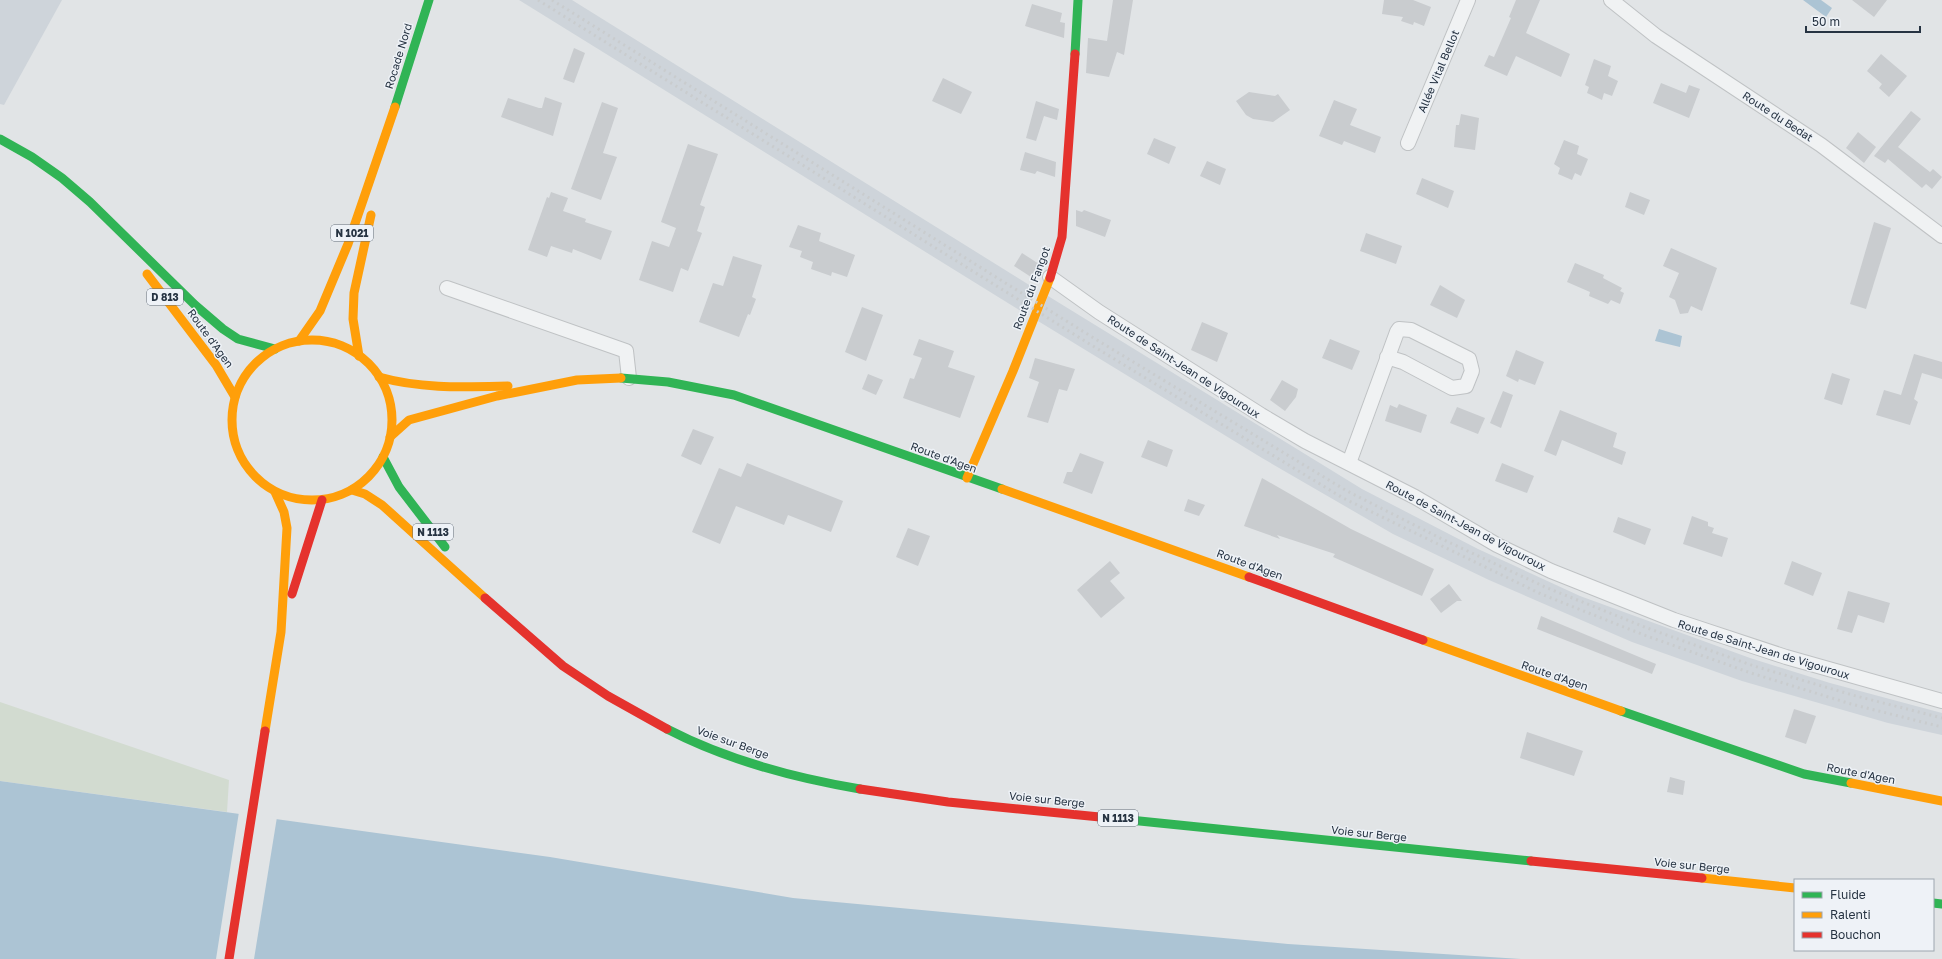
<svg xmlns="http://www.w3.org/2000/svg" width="1942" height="959" font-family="'Golos Text',sans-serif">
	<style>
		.built { fill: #ced4da }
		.green { fill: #d2dbd0 }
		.water { fill: #acc4d4 }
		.pier { fill: #e1e4e6 }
		.building { fill: #c9cccf }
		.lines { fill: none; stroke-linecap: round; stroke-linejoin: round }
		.street-casing { stroke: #bfc2c4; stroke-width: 16 }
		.street { stroke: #f0f2f3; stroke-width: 14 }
		.fast { stroke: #30b455; stroke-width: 9 }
		.slow { stroke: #ff9f0a; stroke-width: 9 }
		.jam { stroke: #e5322d; stroke-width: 9 }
		.rail { stroke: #c9ccce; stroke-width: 3; stroke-dasharray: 2 4; stroke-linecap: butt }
		.labels { text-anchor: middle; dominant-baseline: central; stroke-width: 3; stroke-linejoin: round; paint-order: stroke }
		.shield { fill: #eef2f7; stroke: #626c78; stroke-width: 1 }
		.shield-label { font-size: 10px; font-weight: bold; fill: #263342 }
		.street-label { font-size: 11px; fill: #263342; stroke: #eef2f7 }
	</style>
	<rect width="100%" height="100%" fill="#e1e4e6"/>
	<g class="built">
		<polygon points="0,0 62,0 4,105 0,104"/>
		<polygon points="519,0 572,0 633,38 1034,288 1024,313"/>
		<polygon points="1048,296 1362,489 1478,549 1580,596 1750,658 1830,683 1942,713 1942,735 1888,723 1742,681 1632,642 1489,580 1393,534 1262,458 1038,321"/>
	</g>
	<polygon class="green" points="0,702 229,780 227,812 0,781"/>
	<g class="water">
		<polygon points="1803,0 1821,0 1832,8 1826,17"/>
		<polygon points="1659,329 1682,336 1680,347 1655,341"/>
		<polygon points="0,781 550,857 793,898 1288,944 1521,959 0,959"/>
	</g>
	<polygon class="pier" points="239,812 277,817 254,959 216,959"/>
	<g class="building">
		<polygon points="1113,0 1133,0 1124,55 1117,52 1109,77 1086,73 1088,38 1107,41"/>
		<polygon points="1384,0 1413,0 1431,7 1424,26 1414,22 1413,25 1401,21 1403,17 1382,14"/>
		<polygon points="1516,0 1540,0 1526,33 1570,54 1561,77 1516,56 1507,76 1484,66 1489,55 1494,57 1511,18 1509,17"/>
		<polygon points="1852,0 1887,0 1874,17"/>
		<polygon points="1032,4 1062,13 1060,22 1065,23 1064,38 1025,26"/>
		<polygon points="574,48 585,53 574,83 563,79"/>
		<polygon points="1881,54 1907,76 1889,97 1879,88 1882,84 1867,71"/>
		<polygon points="1594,59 1611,66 1608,76 1618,81 1612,96 1604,93 1602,100 1587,93 1589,87 1585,85"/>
		<polygon points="943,78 972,92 961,114 932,101"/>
		<polygon points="1661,83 1686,93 1689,85 1700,89 1689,118 1653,103"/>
		<polygon points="1249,92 1275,96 1278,94 1290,110 1273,122 1253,119 1246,115 1236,101"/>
		<polygon points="545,97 562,103 553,136 501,117 508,98 539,108 542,108"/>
		<polygon points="1334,100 1357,109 1350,125 1381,137 1375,153 1344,141 1342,145 1319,136"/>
		<polygon points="1036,101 1059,109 1057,120 1044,116 1036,141 1026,138"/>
		<polygon points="602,102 618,108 603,153 617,157 601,200 571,189"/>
		<polygon points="1911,111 1921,119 1898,147 1930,172 1933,169 1942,177 1932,189 1926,184 1922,188 1888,159 1885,163 1874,156"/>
		<polygon points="1461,114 1479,118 1475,150 1454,147 1456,125 1459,125"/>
		<polygon points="1858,132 1876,147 1864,163 1846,148"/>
		<polygon points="1154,138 1176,147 1169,164 1147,154"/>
		<polygon points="1564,140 1579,146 1577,154 1588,159 1581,176 1575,173 1572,180 1558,174 1560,168 1554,164"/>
		<polygon points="688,144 718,154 700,205 705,207 697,231 702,233 688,271 681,268 673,292 639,280 652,241 669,247 676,228 661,222"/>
		<polygon points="1025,152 1056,162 1055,177 1037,171 1035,174 1020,170"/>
		<polygon points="1207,161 1226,169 1220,185 1200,176"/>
		<polygon points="1422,178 1454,191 1448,208 1416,194"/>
		<polygon points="551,192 568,198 563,211 586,219 585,222 612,231 601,260 573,249 572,253 551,246 547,257 528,250 547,197 549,198"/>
		<polygon points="1630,192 1650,200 1644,215 1625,207"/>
		<polygon points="1076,210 1082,212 1084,210 1111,220 1105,237 1076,226"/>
		<polygon points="1874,222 1891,228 1866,309 1850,304"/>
		<polygon points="798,225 821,233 819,241 855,255 847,277 832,272 831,276 811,269 813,262 800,257 802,251 789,247"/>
		<polygon points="1366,233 1402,246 1396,264 1360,251"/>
		<polygon points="1671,248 1717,268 1702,311 1691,306 1688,313 1680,314 1675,300 1669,297 1679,273 1663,266"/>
		<polygon points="1022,253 1039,264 1031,277 1014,266"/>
		<polygon points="733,256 762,265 752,297 756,299 750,315 748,314 739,337 699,322 713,283 723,286"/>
		<polygon points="1575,263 1604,275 1603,278 1622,288 1620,291 1624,293 1620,304 1611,300 1608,304 1589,296 1590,292 1567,282"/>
		<polygon points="1440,285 1465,300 1457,318 1430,305"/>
		<polygon points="862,307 883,315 866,361 845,352"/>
		<polygon points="1202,322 1228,333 1217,362 1191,350"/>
		<polygon points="919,339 954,351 948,367 975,376 960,418 903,398 910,378 914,379 922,358 913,355"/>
		<polygon points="1330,339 1360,351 1352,370 1322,358"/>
		<polygon points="1516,350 1544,362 1535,385 1519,379 1518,382 1506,376"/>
		<polygon points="1914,354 1942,362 1942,379 1922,373 1914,399 1918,402 1910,425 1876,415 1884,390 1901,395"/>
		<polygon points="1035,358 1075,369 1067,391 1059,389 1048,423 1027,417 1039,382 1029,378"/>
		<polygon points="1832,373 1850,379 1842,405 1824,399"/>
		<polygon points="868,374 883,380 876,395 862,389"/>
		<polygon points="1282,380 1298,389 1296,397 1285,411 1270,400"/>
		<polygon points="1503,391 1513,395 1501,428 1490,423"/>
		<polygon points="1399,404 1427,415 1421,433 1385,421 1390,405 1397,408"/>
		<polygon points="1457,407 1485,418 1478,434 1450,423"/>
		<polygon points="1560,410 1617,433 1613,447 1626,452 1622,465 1562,440 1556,456 1544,451"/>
		<polygon points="693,429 714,437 701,465 681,456"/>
		<polygon points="1148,440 1173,450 1167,467 1141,457"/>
		<polygon points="1080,453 1104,462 1092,494 1063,483 1067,472 1072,472"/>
		<polygon points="747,463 843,501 831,532 788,515 784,525 736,506 720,544 692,532 719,468 741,477"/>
		<polygon points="1502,463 1534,476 1527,493 1495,481"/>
		<polygon points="1262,478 1351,529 1434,569 1422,596 1333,557 1335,554 1277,535 1280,539 1244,526"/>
		<polygon points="1188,499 1205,505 1199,516 1184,511"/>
		<polygon points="1692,516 1708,522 1708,526 1714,528 1712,533 1728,538 1722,557 1683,544"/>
		<polygon points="1618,517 1651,529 1645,545 1613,532"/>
		<polygon points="908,528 930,536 918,566 896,557"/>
		<polygon points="1110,561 1120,573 1110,581 1125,598 1101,618 1077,590"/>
		<polygon points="1792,561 1822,573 1813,596 1784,584"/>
		<polygon points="1449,584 1462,601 1457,601 1441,613 1430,599"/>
		<polygon points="1848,591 1890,603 1884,623 1858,615 1852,633 1837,629"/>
		<polygon points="1541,616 1656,664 1652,674 1537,629"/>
		<polygon points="1794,709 1816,716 1806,744 1785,737"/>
		<polygon points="1527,732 1583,751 1574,776 1520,758"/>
		<polygon points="1670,777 1685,781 1683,795 1667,792"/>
	</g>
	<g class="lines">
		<defs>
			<g id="street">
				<polyline points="1611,0 1656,36 1821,145 1942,236"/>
				<polyline points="1408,143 1468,0"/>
				<polyline points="1050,277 1099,312 1261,415 1305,441 1415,497 1497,545 1551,571 1674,620 1786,657 1942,701"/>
				<polyline points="447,288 626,351 629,378"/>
				<polyline points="1349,463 1397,332 1399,329 1411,330 1469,359 1472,371 1466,386 1452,388 1403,362 1387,357"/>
			</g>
		</defs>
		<use href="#street" class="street-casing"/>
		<use href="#street" class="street"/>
		<g class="fast">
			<polyline points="1075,54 1078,0"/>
			<polyline points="395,107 429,0"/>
			<polyline points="0,139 32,157 62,178 90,202 195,305 223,329 238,339 275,349"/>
			<polyline points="621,378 668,382 734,395 1002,489"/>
			<polyline points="383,457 399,487 445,547"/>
			<polyline points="1621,711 1804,774 1851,783"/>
			<path d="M667 729C727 760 794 778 860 789"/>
			<polyline points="1120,819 1531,861"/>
			<polyline points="1933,903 1942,904"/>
		</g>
		<g class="slow">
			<polyline points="147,274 216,365 235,397"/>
			<circle cx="312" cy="420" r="80"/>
			<polyline points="299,341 320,311 348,244 395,107"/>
			<polyline points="359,356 353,319 354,293 371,215"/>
			<path d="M379 377C421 389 464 387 508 386"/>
			<polyline points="390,437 409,420 497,396 577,380 621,378"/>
			<polyline points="967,478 1013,371 1050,278"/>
			<polyline points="1002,489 1249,577"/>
			<polyline points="352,490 365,494 382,505 485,598"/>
			<polyline points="1423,640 1621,711"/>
			<polyline points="265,731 281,632 287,528 284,512 275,492"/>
			<polyline points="1851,783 1942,801"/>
			<polyline points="1702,878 1795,888"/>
		</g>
		<g class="jam">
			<polyline points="1050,278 1062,237 1075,54"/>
			<polyline points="1249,577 1423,640"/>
			<polyline points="292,594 322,500"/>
			<polyline points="485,598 563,666 608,696 667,729"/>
			<polyline points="860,789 948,802 1120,819"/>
			<polyline points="1531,861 1702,878"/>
			<polyline points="229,959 265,731"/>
		</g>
		<g class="rail">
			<polyline points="538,0 1088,343 1343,498 1541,594 1644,635 1751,673 1851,704 1942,727"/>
			<polyline points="552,0 1092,337 1347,491 1444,540 1545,587 1647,628 1754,666 1856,696 1942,718"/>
		</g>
	</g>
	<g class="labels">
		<g class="shield">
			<rect x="331" y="225" width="42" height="16" rx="3"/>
			<rect x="147" y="289" width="36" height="16" rx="3"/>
			<rect x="413" y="524" width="40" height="16" rx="3"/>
			<rect x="1098" y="810" width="40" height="16" rx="3"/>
		</g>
		<g class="shield-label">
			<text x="352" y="233">N 1021</text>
			<text x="165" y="297">D 813</text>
			<text x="433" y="532">N 1113</text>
			<text x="1118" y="818">N 1113</text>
		</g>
		<g class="street-label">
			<text transform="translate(398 56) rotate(-73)">Rocade Nord</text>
			<text transform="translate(1438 71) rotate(-67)">Allée Vital Bellot</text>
			<text transform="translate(1778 116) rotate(33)">Route du Bedat</text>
			<text transform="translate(1031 288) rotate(-70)">Route du Fangot</text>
			<text transform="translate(211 338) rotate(54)">Route d'Agen</text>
			<text transform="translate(1184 366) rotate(33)">Route de Saint-Jean de Vigouroux</text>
			<text transform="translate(944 457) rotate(20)">Route d'Agen</text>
			<text transform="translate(1466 525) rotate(28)">Route de Saint-Jean de Vigouroux</text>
			<text transform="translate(1250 564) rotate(20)">Route d'Agen</text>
			<text transform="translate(1764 649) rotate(17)">Route de Saint-Jean de Vigouroux</text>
			<text transform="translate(1555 675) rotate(19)">Route d'Agen</text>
			<text transform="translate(733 742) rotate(20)">Voie sur Berge</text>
			<text transform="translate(1861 773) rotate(11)">Route d'Agen</text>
			<text transform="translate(1047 799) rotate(6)">Voie sur Berge</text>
			<text transform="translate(1369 833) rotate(6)">Voie sur Berge</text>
			<text transform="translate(1692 865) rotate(6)">Voie sur Berge</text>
		</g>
	</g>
	<rect x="1794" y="879" width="140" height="72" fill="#eef2f7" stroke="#9ea6af"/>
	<rect x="1802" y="892" width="20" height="6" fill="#30b455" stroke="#9ea6af"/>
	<text x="1830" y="899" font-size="12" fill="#263342">Fluide</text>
	<rect x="1802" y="912" width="20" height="6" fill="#ff9f0a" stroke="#9ea6af"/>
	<text x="1830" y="919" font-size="12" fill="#263342">Ralenti</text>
	<rect x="1802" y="932" width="20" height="6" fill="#e5322d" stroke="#9ea6af"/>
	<text x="1830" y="939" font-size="12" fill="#263342">Bouchon</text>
	<path d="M1806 26v6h114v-6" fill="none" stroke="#263342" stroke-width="2"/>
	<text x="1812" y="26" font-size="12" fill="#263342" stroke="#eef2f7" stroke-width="3" paint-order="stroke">50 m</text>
</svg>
